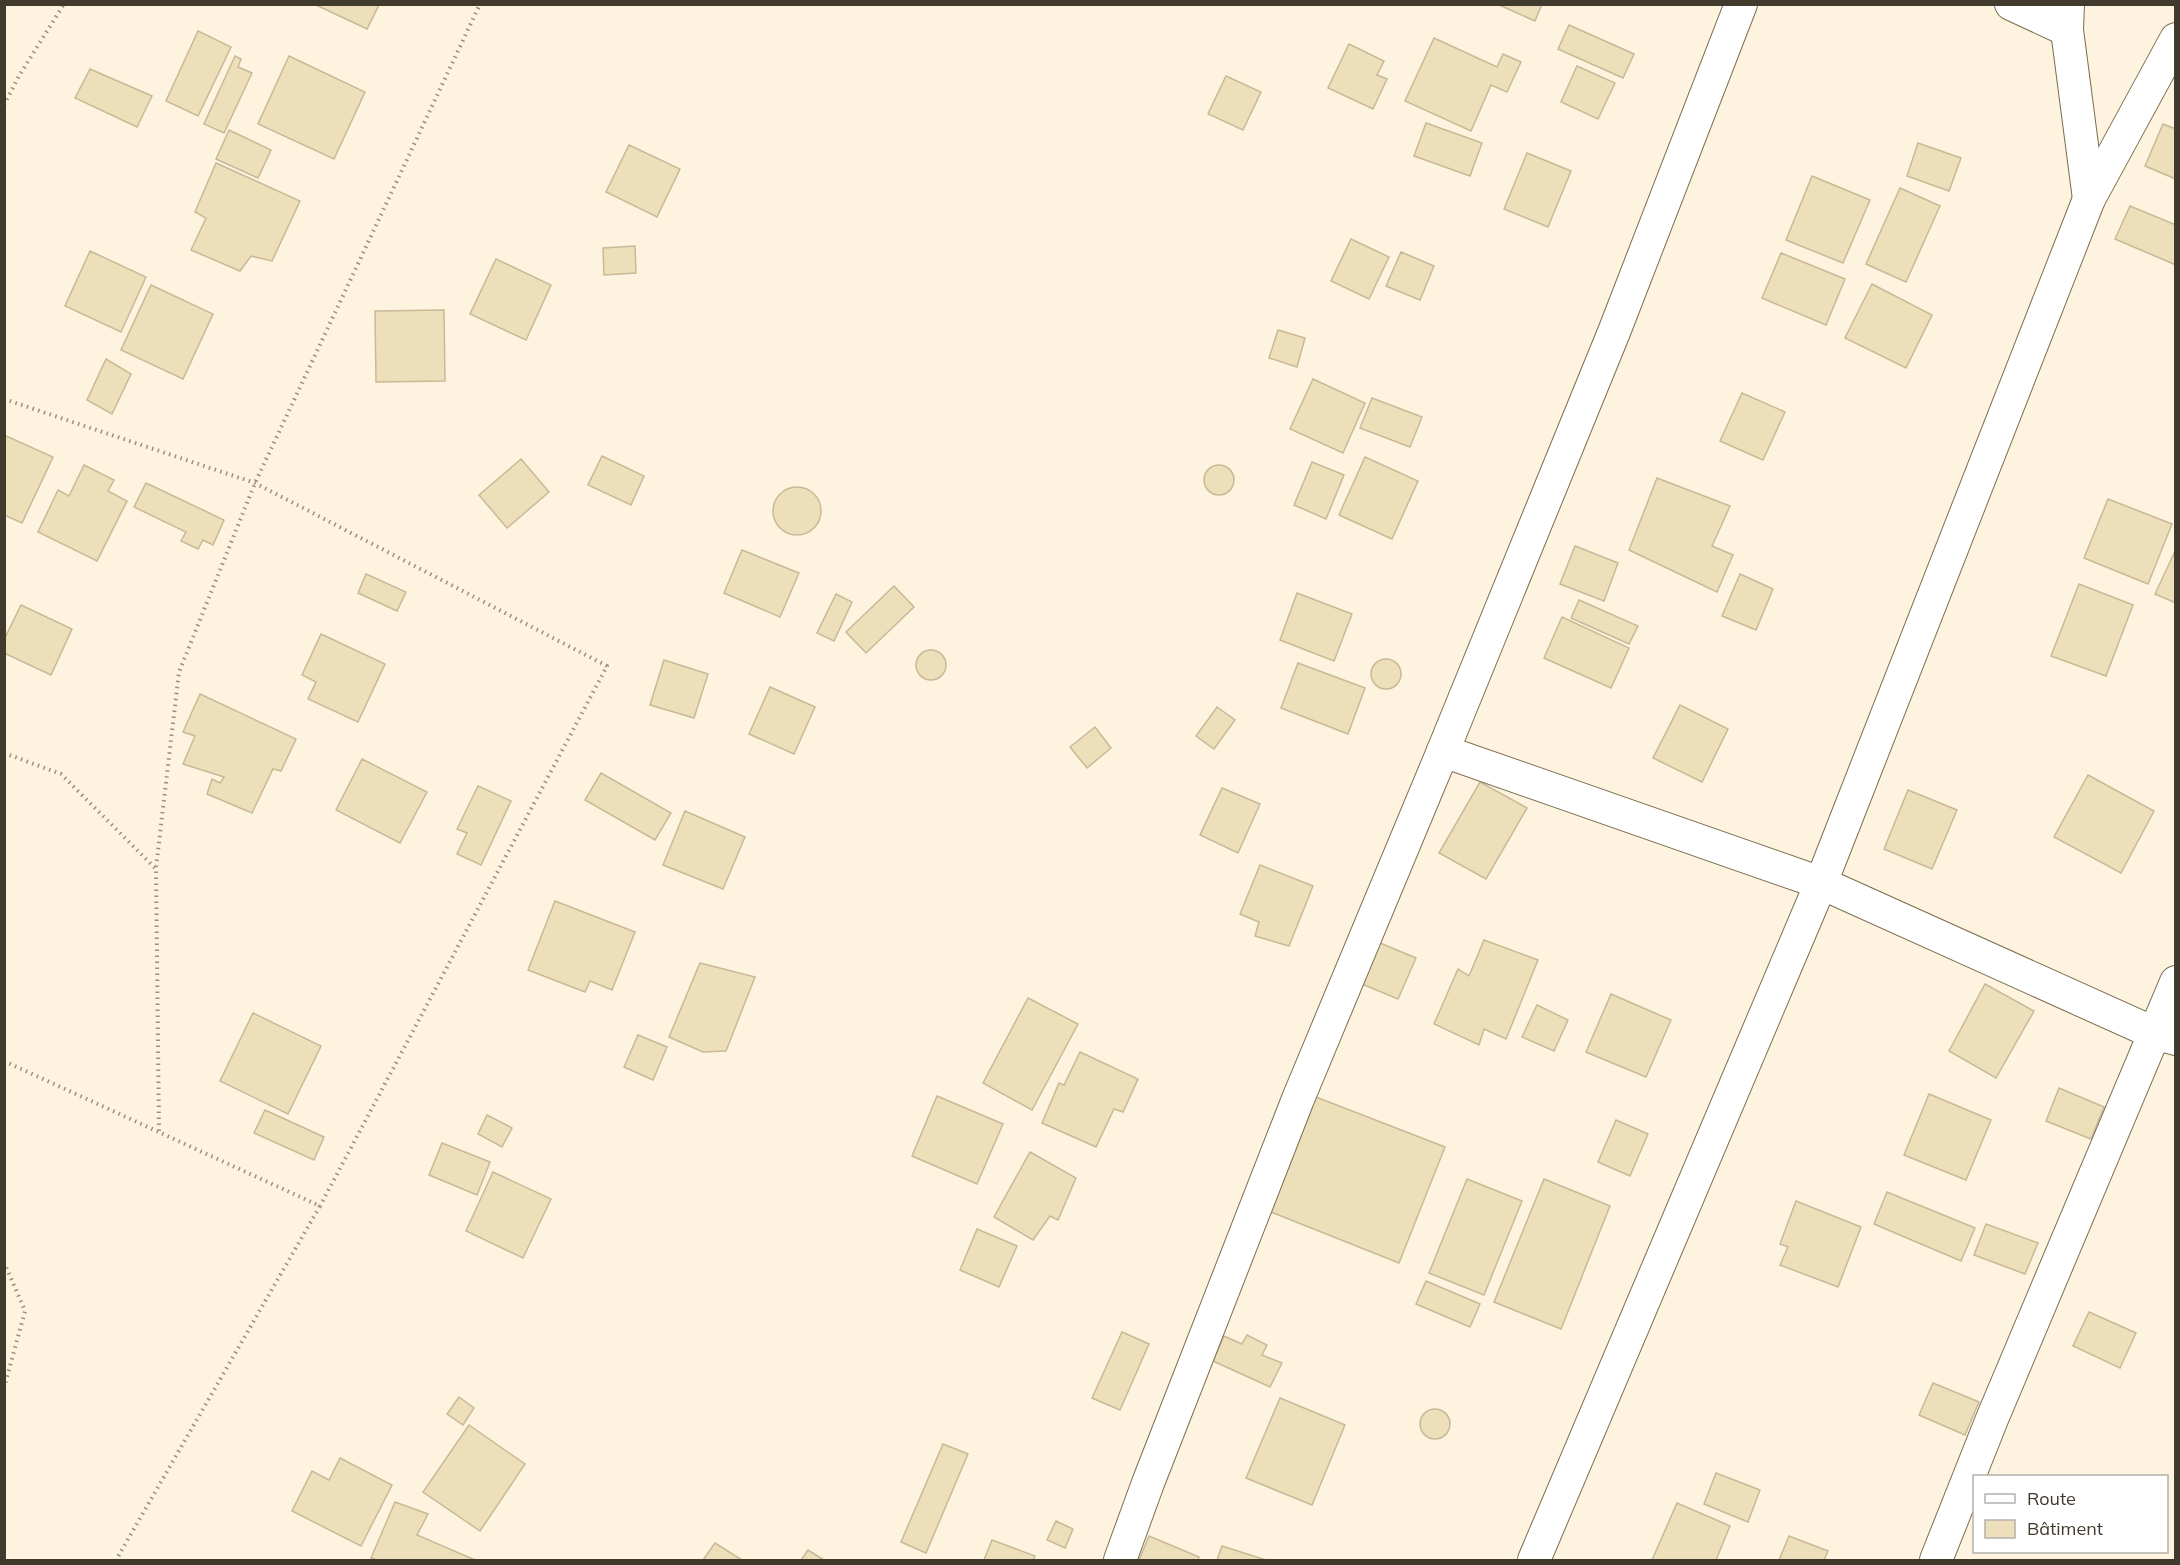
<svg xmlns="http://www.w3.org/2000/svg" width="2180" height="1565" font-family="Mulish,sans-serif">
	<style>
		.building { fill: #eedfbb; stroke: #c8b997; stroke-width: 1.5 }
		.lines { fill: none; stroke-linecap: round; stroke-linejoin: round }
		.street-casing { stroke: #7c6e4e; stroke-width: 34 }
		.path { stroke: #999180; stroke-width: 4; stroke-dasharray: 1.5 4.5; stroke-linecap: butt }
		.street { stroke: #fff; stroke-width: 32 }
	</style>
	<rect width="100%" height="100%" fill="#fdf3de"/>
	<g class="building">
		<polygon points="314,4 379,4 379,5 367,29"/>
		<polygon points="1497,4 1542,4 1535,21"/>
		<polygon points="1569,25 1634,54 1623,78 1558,49"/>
		<polygon points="198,31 231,47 198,116 166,101"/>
		<polygon points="1434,38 1497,67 1503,54 1521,62 1507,92 1491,85 1471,131 1405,101"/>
		<polygon points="1349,44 1384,61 1377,75 1387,79 1373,109 1328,88"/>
		<polygon points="235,56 241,59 238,67 252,73 224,133 204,124"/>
		<polygon points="289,56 365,92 334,159 258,124"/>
		<polygon points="1577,66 1615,83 1598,119 1561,102"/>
		<polygon points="90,69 152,96 137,127 75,98"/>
		<polygon points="1226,76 1261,92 1243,130 1208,114"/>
		<polygon points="1426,123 1482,143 1470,176 1414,156"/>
		<polygon points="2163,124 2176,129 2176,179 2145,166"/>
		<polygon points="229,130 271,150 258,178 216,159"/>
		<polygon points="1918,143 1961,158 1949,191 1907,176"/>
		<polygon points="629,145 680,169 657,217 606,192"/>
		<polygon points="1527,153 1571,171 1548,227 1504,209"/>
		<polygon points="216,163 300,201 272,261 251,256 240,271 191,250 206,218 195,212"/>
		<polygon points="1812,176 1870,200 1843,263 1786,240"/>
		<polygon points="1900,188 1940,206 1906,282 1866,264"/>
		<polygon points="2130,206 2176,225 2176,265 2115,239"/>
		<polygon points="1351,239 1389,257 1369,299 1331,281"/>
		<polygon points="635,246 636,273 604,275 603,248"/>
		<polygon points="90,251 146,277 121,332 65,306"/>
		<polygon points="1401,252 1434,266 1420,300 1386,286"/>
		<polygon points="1781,253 1845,279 1826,325 1762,298"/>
		<polygon points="496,259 551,285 526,340 470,314"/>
		<polygon points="1872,284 1932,315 1906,368 1845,338"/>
		<polygon points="151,285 213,314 183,379 121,350"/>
		<polygon points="444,310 445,381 376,382 375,311"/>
		<polygon points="1278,330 1305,338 1297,367 1269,358"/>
		<polygon points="106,359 131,374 112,414 87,400"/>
		<polygon points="1313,379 1365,403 1343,453 1290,429"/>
		<polygon points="1742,393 1785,412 1763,460 1720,441"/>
		<polygon points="1372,398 1422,417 1410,447 1360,428"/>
		<polygon points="4,435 53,457 22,523 4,515"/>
		<polygon points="602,456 644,476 631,505 588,485"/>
		<polygon points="1365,457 1418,481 1392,539 1339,515"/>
		<polygon points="521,459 549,492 507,528 479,495"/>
		<polygon points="1312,462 1344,475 1326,519 1294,505"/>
		<polygon points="84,465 114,480 108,491 127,501 97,561 38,532 58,490 69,496"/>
		<circle cx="1219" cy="480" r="15"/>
		<polygon points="1657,478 1730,506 1712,546 1733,555 1717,592 1629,550"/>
		<polygon points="146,483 224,520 213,545 203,540 198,549 181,541 186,532 134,507"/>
		<circle cx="797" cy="511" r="24"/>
		<polygon points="2108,499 2172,524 2148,584 2084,558"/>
		<polygon points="1575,546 1618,563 1604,601 1560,584"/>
		<polygon points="2176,549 2176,603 2155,594"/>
		<polygon points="742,550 799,573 780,617 724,593"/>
		<polygon points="366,574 406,592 397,611 358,593"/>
		<polygon points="1740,574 1773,589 1756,630 1722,616"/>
		<polygon points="2079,584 2133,605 2106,676 2051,656"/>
		<polygon points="894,586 914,607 866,653 846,632"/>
		<polygon points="1297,593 1352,614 1334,661 1280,640"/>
		<polygon points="836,594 852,602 834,641 817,633"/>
		<polygon points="1579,600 1638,626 1629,644 1571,618"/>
		<polygon points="21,605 72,629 51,675 4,653 4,640"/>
		<polygon points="1562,617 1629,648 1611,688 1544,658"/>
		<polygon points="321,634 385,664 358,722 308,699 316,682 302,675"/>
		<circle cx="931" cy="665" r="15"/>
		<circle cx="1386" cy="674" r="15"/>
		<polygon points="664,660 708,674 694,718 650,705"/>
		<polygon points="1298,663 1365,688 1348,734 1281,708"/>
		<polygon points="770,687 815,707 794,754 749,734"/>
		<polygon points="200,694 296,739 281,771 273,769 252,813 207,794 212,779 220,783 224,777 183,764 195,736 183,732"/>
		<polygon points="1680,705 1728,729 1702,782 1653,758"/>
		<polygon points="1217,707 1235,720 1214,749 1196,736"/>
		<polygon points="1095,727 1111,748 1087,768 1070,747"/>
		<polygon points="362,759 427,792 400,843 336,810"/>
		<polygon points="601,773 671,813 655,840 585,800"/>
		<polygon points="2088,775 2154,811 2121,873 2054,837"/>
		<polygon points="1480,782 1527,808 1486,879 1439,853"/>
		<polygon points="478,786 511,801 481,865 457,854 467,833 457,829"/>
		<polygon points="1222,788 1260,804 1238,853 1200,835"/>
		<polygon points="1908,790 1957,810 1932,869 1884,849"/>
		<polygon points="685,811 745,837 723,889 663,865"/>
		<polygon points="1260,865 1313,886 1289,946 1255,936 1259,922 1240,914"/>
		<polygon points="555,901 635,932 612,990 590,981 585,992 528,970"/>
		<polygon points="1484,940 1538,960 1506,1039 1484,1029 1479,1045 1434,1024 1458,969 1469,976"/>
		<polygon points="1380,943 1416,958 1398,999 1362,984"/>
		<polygon points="700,963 755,977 726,1051 703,1052 669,1037"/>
		<polygon points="1985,984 2034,1011 1996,1078 1949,1051"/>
		<polygon points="1611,994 1671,1020 1646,1077 1586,1052"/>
		<polygon points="1028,998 1078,1024 1032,1110 983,1083"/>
		<polygon points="1537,1005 1568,1020 1554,1051 1522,1037"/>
		<polygon points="253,1013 321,1046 288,1114 220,1081"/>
		<polygon points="638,1035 667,1047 653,1080 624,1067"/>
		<polygon points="1080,1052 1138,1079 1123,1112 1114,1109 1096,1147 1042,1123 1059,1083 1064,1085"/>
		<polygon points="2059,1088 2104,1107 2091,1139 2046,1121"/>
		<polygon points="1929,1094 1991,1120 1966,1180 1904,1155"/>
		<polygon points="937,1096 1003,1124 977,1184 912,1156"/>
		<polygon points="1316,1097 1445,1147 1399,1263 1271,1212"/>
		<polygon points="265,1110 324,1137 314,1160 254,1133"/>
		<polygon points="487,1115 512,1128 502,1147 478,1134"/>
		<polygon points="1616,1120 1648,1134 1630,1176 1598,1162"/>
		<polygon points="442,1143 490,1162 477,1195 429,1175"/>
		<polygon points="1030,1152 1076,1178 1058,1220 1050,1216 1033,1240 994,1217"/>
		<polygon points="493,1172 551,1199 523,1258 466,1231"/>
		<polygon points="1467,1179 1522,1201 1484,1295 1429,1273"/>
		<polygon points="1544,1179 1610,1206 1561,1329 1494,1302"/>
		<polygon points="1887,1192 1975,1228 1961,1261 1874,1224"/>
		<polygon points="1796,1201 1861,1227 1838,1287 1780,1265 1788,1247 1780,1244"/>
		<polygon points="1986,1224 2038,1243 2025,1274 1974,1255"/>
		<polygon points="977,1229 1017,1246 999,1287 960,1270"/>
		<polygon points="1426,1281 1480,1304 1470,1327 1416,1304"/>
		<polygon points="2089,1312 2136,1333 2120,1368 2073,1346"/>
		<polygon points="1122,1332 1149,1344 1120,1410 1092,1398"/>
		<polygon points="1247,1335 1267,1345 1262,1355 1282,1363 1270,1387 1213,1361 1224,1336 1242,1344"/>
		<polygon points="1933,1383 1979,1402 1965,1435 1919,1415"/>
		<polygon points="459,1397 474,1408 463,1425 447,1414"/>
		<polygon points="1280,1398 1345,1425 1312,1505 1246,1478"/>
		<circle cx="1435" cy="1424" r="15"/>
		<polygon points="469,1425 525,1464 480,1531 423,1492"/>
		<polygon points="943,1444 968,1454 926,1553 901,1542"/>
		<polygon points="340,1458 392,1485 361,1546 292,1511 312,1471 329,1480"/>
		<polygon points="1716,1473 1760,1490 1748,1522 1704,1504"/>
		<polygon points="395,1502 428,1514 417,1535 475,1560 377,1560 371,1558"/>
		<polygon points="1677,1503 1730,1526 1716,1560 1652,1560"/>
		<polygon points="1056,1521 1073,1529 1065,1548 1047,1540"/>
		<polygon points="1149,1536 1199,1557 1198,1560 1139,1560"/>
		<polygon points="1789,1536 1828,1551 1824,1560 1779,1560"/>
		<polygon points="992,1540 1035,1556 1033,1560 984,1560"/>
		<polygon points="715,1543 742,1560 703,1560"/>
		<polygon points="1222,1546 1266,1560 1217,1560"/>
		<polygon points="808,1550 824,1560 801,1560"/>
	</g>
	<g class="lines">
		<defs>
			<g id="street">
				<polyline points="2011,4 2067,30"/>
				<polyline points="2068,4 2067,30 2089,199"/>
				<polyline points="1443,751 1821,883 2154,1033 2176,1039"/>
				<polyline points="1120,1560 1148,1483 1298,1099 1443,751 1614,332 1741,4"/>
				<polyline points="1534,1560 1821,883 2089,199 2176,39"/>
				<polyline points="1936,1560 1992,1419 2176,982"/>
			</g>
		</defs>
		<use href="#street" class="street-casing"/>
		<g class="path">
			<polyline points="4,105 19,76 64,4"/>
			<polyline points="4,399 255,483 607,666 320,1206"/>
			<polyline points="4,753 61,774 155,868"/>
			<polyline points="4,1061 320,1206 116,1560"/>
			<polyline points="159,1131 156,868 179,672 255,483 480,4"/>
			<polyline points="4,1262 25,1311 4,1388"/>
		</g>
		<use href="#street" class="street"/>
	</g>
	<rect width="2180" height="1565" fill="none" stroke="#413b2d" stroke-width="12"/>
	<rect x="1973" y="1475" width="195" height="78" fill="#ffffff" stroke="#b3b1ab" stroke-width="1.5"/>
	<rect x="1985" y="1494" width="30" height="9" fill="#ffffff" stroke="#b3b1ab" stroke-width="1.5"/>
	<text x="2027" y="1505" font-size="18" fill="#413b2d">Route</text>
	<rect x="1985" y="1520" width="30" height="18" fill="#eedfbb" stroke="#b3b1ab" stroke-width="1.5"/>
	<text x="2027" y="1535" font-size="18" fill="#413b2d">Bâtiment</text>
</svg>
